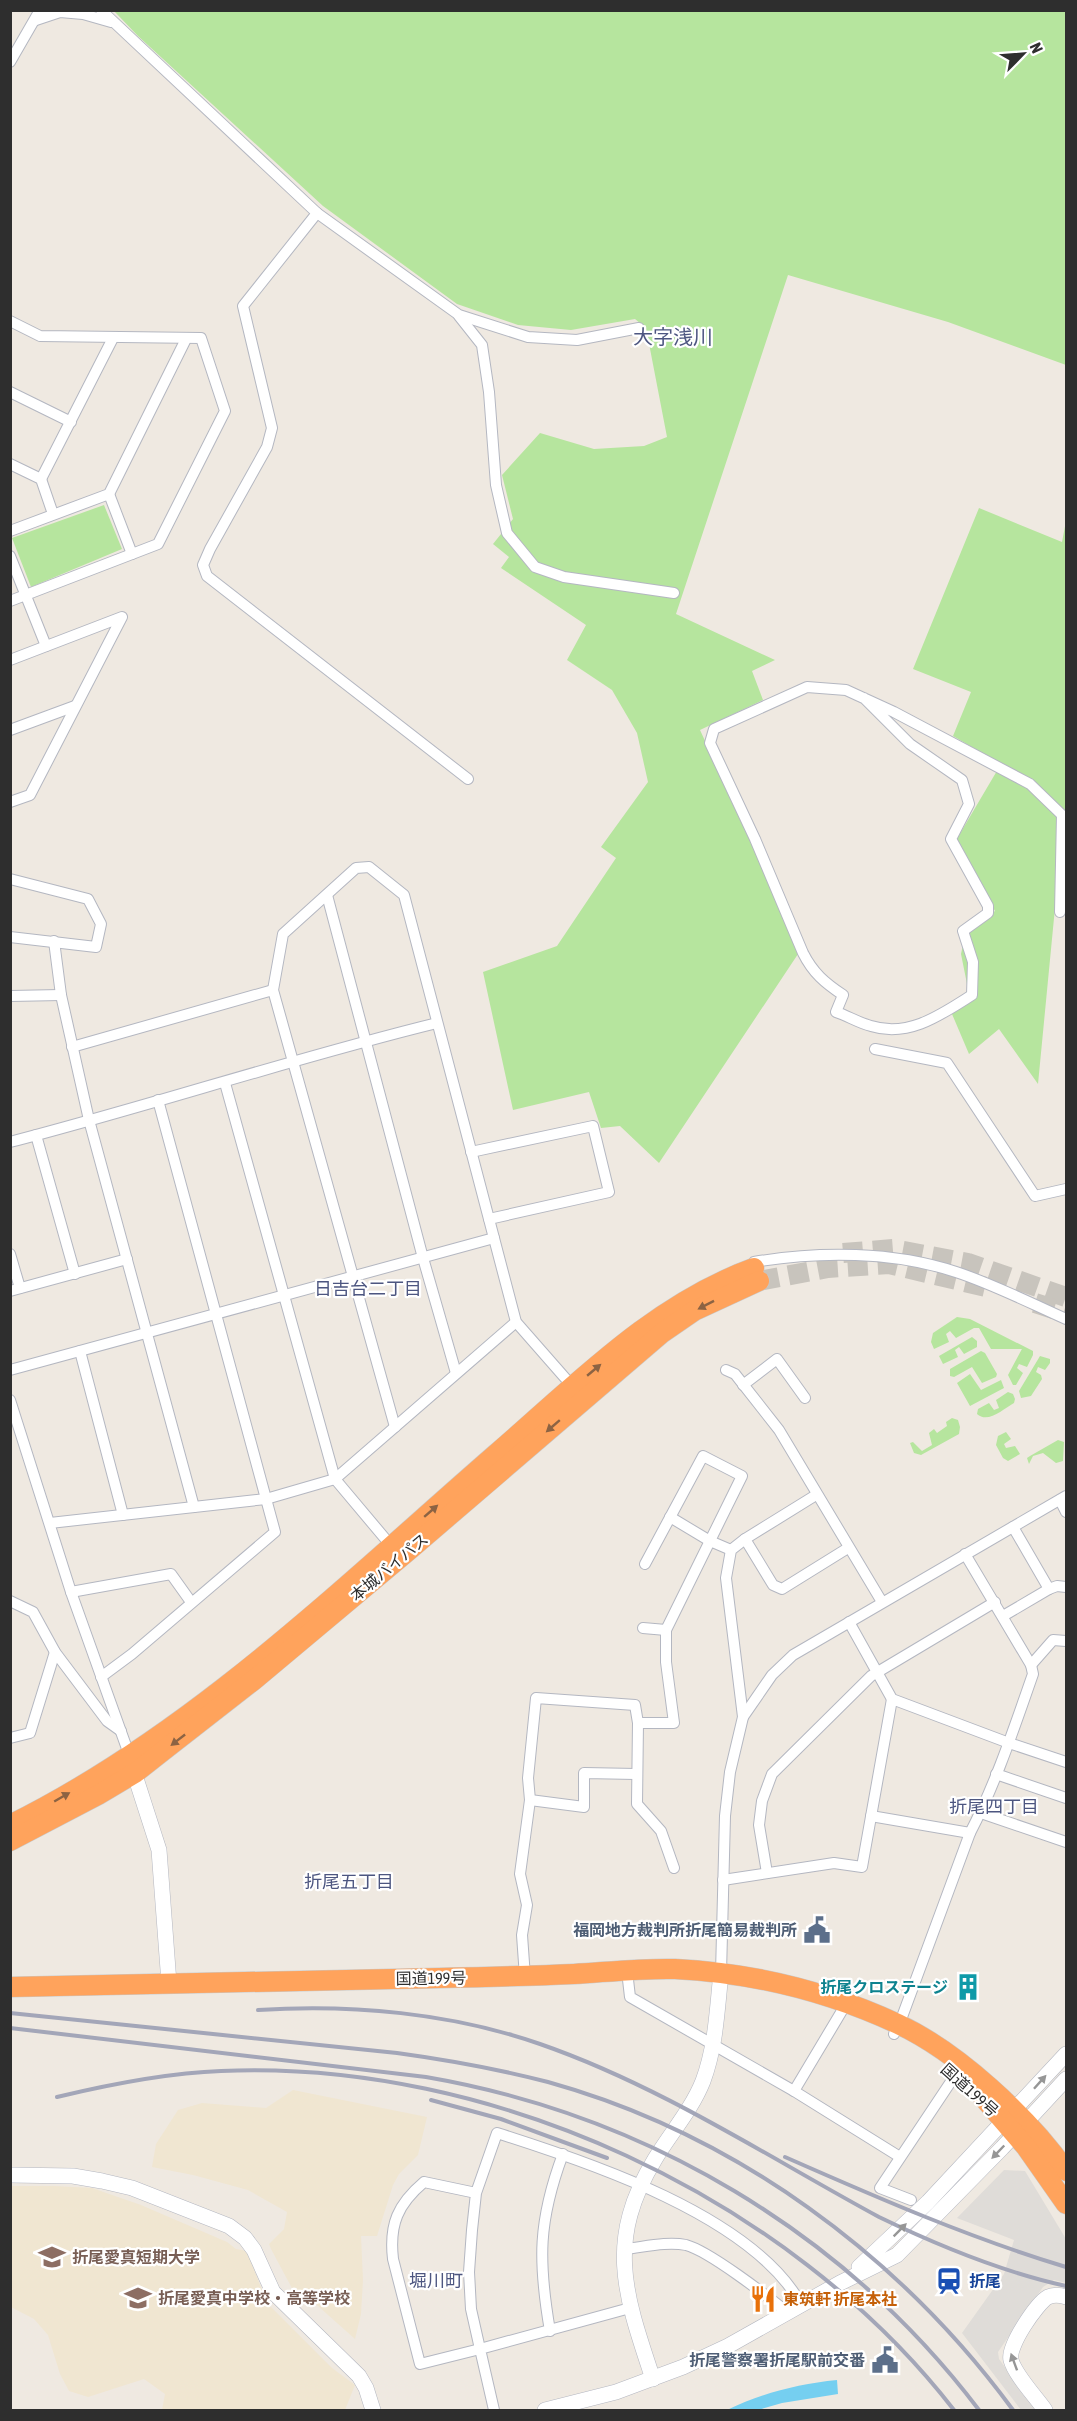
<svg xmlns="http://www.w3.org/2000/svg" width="1077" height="2421" font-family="'Asap Condensed','Noto Sans JP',sans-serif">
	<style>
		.education { fill: #f0e6d1 }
		.green { fill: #b6e59e }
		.plaza { fill: #dfdcd8 }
		.water { fill: #75cff0 }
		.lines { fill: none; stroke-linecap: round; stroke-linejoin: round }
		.highway-tunnel { stroke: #c8c4bd; stroke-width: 20; stroke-dasharray: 20 10; stroke-linecap: butt }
		.street-casing { stroke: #b4b7c1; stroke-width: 12 }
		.secondary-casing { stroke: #b4b7c1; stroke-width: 16 }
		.highway-casing { stroke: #c9c9c9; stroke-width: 21 }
		.street { stroke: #fff; stroke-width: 10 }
		.secondary { stroke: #fff; stroke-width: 15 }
		.highway { stroke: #ffa35c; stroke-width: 20 }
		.rail { stroke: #a3a6b8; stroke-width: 4 }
		.oneway { fill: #8c6343 }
		.oneway2 { fill: #969696 }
		.labels { text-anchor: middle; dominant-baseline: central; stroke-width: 4.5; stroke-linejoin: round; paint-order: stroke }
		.street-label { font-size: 16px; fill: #2e2e2e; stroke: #fff }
		.service-label { font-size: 16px; font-weight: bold; fill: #4e5e75; stroke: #fff; text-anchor: end }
		.culture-label { font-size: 16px; font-weight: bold; fill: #0d838f; stroke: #fff; text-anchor: end }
		.education-label { font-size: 16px; font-weight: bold; fill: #785e54; stroke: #fff; text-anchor: start }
		.transit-label { font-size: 16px; font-weight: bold; fill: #164399; stroke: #fff; text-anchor: start }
		.food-label { font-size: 16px; font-weight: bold; fill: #c56008; stroke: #fff; text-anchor: start }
		.neighbourhood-label { font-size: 18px; fill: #4d5680; stroke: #fff }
		.quarter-label { font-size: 20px; fill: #4d5680; stroke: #fff }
	</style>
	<rect width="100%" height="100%" fill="#efe9e1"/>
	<g class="education">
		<polygon points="293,2090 427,2117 418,2155 399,2174 393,2185 377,2236 361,2236 363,2280 361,2314 355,2339 300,2290 294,2292 271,2249 269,2244 284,2229 287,2212 248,2190 193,2175 152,2167 156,2144 178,2110 202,2103 266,2108"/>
		<polygon points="10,2186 55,2186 92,2188 141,2205 227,2242 236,2249 247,2251 262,2290 270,2306 332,2368 355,2385 345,2410 162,2410 165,2394 144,2379 88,2397 69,2391 60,2374 48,2335 34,2319 11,2307"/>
	</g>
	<g class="green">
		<polygon points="114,11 1066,11 1066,365 948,322 788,275 676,614 775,660 752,671 763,700 700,730 751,840 798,954 659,1163 620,1126 601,1128 589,1092 513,1110 483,972 557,946 616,858 601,847 648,782 637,733 612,690 567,660 586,625 501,568 509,557 493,544 513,519 502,475 540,433 594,449 644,446 667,437 646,328 635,319 571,330 518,325 457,304 323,206 138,36"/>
		<polygon points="104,505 122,549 31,587 12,538"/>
		<polygon points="979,508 1062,542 1066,521 1066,823 1063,825 1038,1084 999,1029 969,1054 952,1014 968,989 961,954 966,931 995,911 955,842 1001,764 953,736 971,692 913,669"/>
		<polygon points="957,1317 970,1319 1033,1351 1033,1355 1027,1367 1019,1364 1017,1368 1023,1373 1016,1385 1013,1385 1008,1375 1023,1347 1022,1349 991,1349 979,1328 974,1328 956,1338 950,1331 946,1334 949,1342 934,1349 931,1342 933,1333"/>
		<polygon points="972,1337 977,1341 977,1347 964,1354 959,1347 955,1350 958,1357 943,1364 939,1356"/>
		<polygon points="981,1351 985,1353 997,1374 996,1377 982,1383 972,1367 954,1377 950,1376 950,1369"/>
		<polygon points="1040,1356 1050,1359 1050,1363 1045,1370 1038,1367 1036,1372 1041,1375 1042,1379 1031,1396 1021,1398 1019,1391"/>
		<polygon points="970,1374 981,1390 1001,1380 1004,1388 970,1406 957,1383"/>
		<path d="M1008 1392 1013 1394 1015 1399 1014 1403C1003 1409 988 1424 977 1414L978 1409 989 1403 994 1410 999 1408 996 1400Z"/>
		<polygon points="952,1418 958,1420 960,1427 959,1434 921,1455 914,1453 910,1443 913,1442 922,1451 932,1445 929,1433 934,1429 937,1433 947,1426 946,1422"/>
		<polygon points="1006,1432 1011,1439 1004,1444 1006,1448 1015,1446 1020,1454 1008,1461 1003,1458 996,1445 998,1436"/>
		<polygon points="1058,1440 1064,1442 1063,1461 1056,1463 1043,1453 1033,1456 1029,1464 1027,1458 1030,1456"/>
	</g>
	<polygon class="plaza" points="1004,2170 1025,2171 1066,2239 1066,2283 1054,2280 1043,2287 998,2352 999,2359 1036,2410 1021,2410 962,2333 1004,2274 1014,2240 957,2218"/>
	<path class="water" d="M837 2380 838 2394 782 2403 758 2410H727C762 2393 798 2384 837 2380Z"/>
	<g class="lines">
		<g class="highway-tunnel">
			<polyline points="843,1253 893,1249 968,1263 1066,1297"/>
			<polyline points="759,1281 828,1268 889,1264 990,1288"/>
			<polyline points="1035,1303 1066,1313"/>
		</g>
		<defs>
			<g id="street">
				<polyline points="101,10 317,213 459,315 528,337 577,340 639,328"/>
				<polyline points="36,20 60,12 83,14 111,22"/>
				<polyline points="10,62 40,10"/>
				<polyline points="317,213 243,306 272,428 267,447 210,549 203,565 207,576 468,779"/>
				<polyline points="459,316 482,345 489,392 496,485 507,533 535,567 564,577 674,593"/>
				<polyline points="10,321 40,336 201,338 225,411 158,544 10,601"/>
				<polyline points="10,392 71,422"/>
				<polyline points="10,464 41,479 53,514"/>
				<polyline points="41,479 113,338"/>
				<polyline points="109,494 132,554"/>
				<polyline points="10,531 109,494 186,339"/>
				<polyline points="10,556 46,646"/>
				<polyline points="10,660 122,617 30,795 10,802"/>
				<path d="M864 698 910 744 962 780 969 804 951 839 988 906V913L963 931 973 962 972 995C942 1014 909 1038 871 1026 859 1023 848 1016 836 1012L843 995C825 983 813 973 803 953L755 839 710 743 714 729 807 687 846 690 894 712 1030 784 1062 815 1060 912"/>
				<polyline points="10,730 75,706"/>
				<polyline points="10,879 88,899 101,924 96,947 10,937"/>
				<polyline points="327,895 423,1258 456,1373"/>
				<polyline points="54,941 61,995 89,1120 194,1507"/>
				<polyline points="10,996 61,995"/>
				<polyline points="72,1047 273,990"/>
				<polyline points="875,1049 947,1063 1035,1196 1066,1189"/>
				<polyline points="225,1083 335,1479 393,1548"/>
				<polyline points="36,1135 75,1274"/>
				<path d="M10 1142C153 1105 294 1058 437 1023"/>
				<polyline points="471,1152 593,1126 609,1192 489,1219"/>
				<polyline points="10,1254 20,1288"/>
				<path d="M754 1262C819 1251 893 1251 956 1272 993 1284 1030 1303 1066 1319"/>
				<polyline points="10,1291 127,1259"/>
				<polyline points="80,1351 123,1515"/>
				<polyline points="10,1370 494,1238"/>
				<polyline points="726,1370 735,1374 779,1430 882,1602"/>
				<polyline points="743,1385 777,1359 805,1398"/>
				<polyline points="10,1400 71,1592 130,1757"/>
				<polyline points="395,1427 273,990 283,934 356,868 369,867 404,895 516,1322 573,1387"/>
				<polyline points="1060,1500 1066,1512"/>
				<polyline points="670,1517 710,1541 731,1550"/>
				<polyline points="50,1523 266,1499 335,1479 516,1322"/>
				<polyline points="1013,1527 1049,1589"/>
				<polyline points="745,1539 773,1585 782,1589 848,1548"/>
				<polyline points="71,1592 171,1574 191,1602"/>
				<polyline points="10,1601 33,1612 55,1652 107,1721 121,1731"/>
				<polyline points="1003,1616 1049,1589 1057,1586 1066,1587"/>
				<polyline points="849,1622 892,1699 1009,1743 1066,1762"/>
				<polyline points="643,1628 666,1630"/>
				<polyline points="1031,1665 1053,1640 1066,1641"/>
				<polyline points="101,1677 132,1654 275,1532 158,1100"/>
				<polyline points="743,1717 772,1675 793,1655 1066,1496"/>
				<polyline points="638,1723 674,1723 666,1662 666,1630 742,1476 703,1456 645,1564"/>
				<polyline points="10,1738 30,1733 55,1652"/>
				<polyline points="996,1774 1066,1798"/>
				<polyline points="530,1800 584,1807 584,1773 636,1774"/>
				<polyline points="981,1813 1066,1842"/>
				<polyline points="871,1816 970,1833"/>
				<polyline points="767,1873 759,1825 762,1801 772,1774 871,1676 995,1602"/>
				<polyline points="723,1880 834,1863 862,1867 892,1699"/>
				<polyline points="627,1971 630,1997 794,2091 900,2157"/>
				<polyline points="721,1973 725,1816 730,1772 743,1717 726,1578 731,1550 745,1539 816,1495"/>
				<polyline points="525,1977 522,1935 527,1905 520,1874 530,1800 528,1778 536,1698 635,1705 638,1723 637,1804 661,1831 674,1868"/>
				<path d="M894 2034 902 2017 970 1833C996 1783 1014 1728 1033 1674L1031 1665 965 1554"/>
				<polyline points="794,2091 846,2004"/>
				<path d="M476 2193 424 2182C398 2204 389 2224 393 2259L420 2364 480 2349 471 2309 469 2272 472 2230 476 2193 497 2133C589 2162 752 2216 801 2304"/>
				<polyline points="911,2200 880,2188 956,2074"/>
				<path d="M625 2249C644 2247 667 2241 686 2245 709 2251 767 2296 787 2312"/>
				<path d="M550 2331C538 2261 538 2221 563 2154"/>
				<polyline points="494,2410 480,2349 630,2308"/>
			</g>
			<g id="secondary">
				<polyline points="131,1763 159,1850 169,1983"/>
				<polyline points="10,2175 73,2176 102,2181 132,2188 229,2226 245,2238 254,2250 273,2292 359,2376 366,2388 373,2410"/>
				<polyline points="859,2267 928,2202 1066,2054"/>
				<path d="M653 2379C625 2295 605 2241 655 2159 670 2134 692 2109 703 2081 716 2046 717 2010 721 1973"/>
				<polyline points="545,2410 616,2392 683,2367 728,2346 840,2283 897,2255 1002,2148 1066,2079"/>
				<path d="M1045 2410C1036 2397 1015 2375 1011 2360 1007 2347 1037 2303 1048 2297 1054 2294 1060 2295 1066 2297"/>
			</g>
			<g id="highway">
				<path d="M10 1825C194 1734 344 1586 497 1453 577 1384 654 1304 754 1268"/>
				<polyline points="10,1841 98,1795 135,1773 163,1751 254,1680 408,1551 662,1333 694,1311 759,1281"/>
				<path d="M10 1987C153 1984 296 1981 439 1978 484 1977 529 1976 574 1974 607 1972 642 1968 675 1969 753 1973 827 1991 898 2024 958 2052 1028 2117 1066 2171"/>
				<polyline points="982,2096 1026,2147 1066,2204"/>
			</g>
		</defs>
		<use href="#street" class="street-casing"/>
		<use href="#secondary" class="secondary-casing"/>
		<use href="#highway" class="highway-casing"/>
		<use href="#street" class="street"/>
		<use href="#secondary" class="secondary"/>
		<use href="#highway" class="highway"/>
		<g class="rail">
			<path d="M258 2010C352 2004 451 2013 540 2044 661 2086 768 2157 879 2217 939 2246 1002 2272 1066 2286"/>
			<path d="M10 2013 397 2053C448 2060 498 2069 548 2082 735 2134 899 2255 1013 2410"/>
			<path d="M10 2028 426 2077C646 2115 844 2232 979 2410"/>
			<path d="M57 2097C111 2084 166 2073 221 2071 491 2059 788 2196 954 2410"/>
			<polyline points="431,2100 501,2119 607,2158"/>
			<path d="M785 2157C878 2198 970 2238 1066 2267"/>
		</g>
	</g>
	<defs><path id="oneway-solid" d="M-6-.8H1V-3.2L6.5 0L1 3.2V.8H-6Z" transform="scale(1.5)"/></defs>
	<g class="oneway">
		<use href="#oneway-solid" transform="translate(706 1305) rotate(153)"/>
		<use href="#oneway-solid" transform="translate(594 1370) rotate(-40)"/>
		<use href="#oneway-solid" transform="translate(553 1426) rotate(139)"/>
		<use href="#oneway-solid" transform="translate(431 1511) rotate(-41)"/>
		<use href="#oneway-solid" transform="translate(178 1740) rotate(142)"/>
		<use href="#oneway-solid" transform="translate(62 1797) rotate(-30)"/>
	</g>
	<g class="oneway2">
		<use href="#oneway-solid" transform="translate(1040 2082) rotate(-48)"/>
		<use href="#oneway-solid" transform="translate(998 2152) rotate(134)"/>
		<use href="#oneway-solid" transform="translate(900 2230) rotate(-45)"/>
		<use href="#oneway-solid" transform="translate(1014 2362) rotate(-110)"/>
	</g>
	<defs>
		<symbol id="civic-bare" viewBox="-9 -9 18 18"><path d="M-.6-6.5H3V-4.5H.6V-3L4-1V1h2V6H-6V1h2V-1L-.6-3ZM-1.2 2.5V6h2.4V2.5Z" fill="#5c6f8a" stroke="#fff" stroke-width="2.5" paint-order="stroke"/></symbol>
		<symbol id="building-bare" viewBox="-9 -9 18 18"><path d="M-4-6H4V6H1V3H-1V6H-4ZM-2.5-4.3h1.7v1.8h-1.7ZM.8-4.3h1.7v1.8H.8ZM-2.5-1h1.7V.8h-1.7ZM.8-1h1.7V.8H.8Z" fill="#0f9aa8" stroke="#fff" stroke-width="2.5" paint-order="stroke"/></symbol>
		<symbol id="university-bare" viewBox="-9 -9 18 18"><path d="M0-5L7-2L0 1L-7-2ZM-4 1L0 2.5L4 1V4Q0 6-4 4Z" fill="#8d6e63" stroke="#fff" stroke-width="2.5" paint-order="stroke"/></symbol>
		<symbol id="station-bare" viewBox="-9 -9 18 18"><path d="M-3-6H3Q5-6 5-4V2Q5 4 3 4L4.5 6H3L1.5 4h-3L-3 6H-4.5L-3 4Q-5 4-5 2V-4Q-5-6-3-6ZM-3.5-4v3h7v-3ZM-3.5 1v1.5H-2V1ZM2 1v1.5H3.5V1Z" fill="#1a4fb4" stroke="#fff" stroke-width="2.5" paint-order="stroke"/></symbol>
		<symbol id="school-bare" viewBox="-9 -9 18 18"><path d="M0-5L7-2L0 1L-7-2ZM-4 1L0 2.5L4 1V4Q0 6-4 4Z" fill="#8d6e63" stroke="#fff" stroke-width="2.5" paint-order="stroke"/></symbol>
		<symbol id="restaurant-bare" viewBox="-9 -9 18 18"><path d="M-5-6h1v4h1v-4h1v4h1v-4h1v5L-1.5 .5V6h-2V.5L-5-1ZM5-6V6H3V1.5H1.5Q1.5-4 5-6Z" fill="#e8710a" stroke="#fff" stroke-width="2.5" paint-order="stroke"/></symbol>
	</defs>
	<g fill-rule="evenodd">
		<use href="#civic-bare" x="798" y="1911" width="38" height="38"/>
		<use href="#building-bare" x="949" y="1968" width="38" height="38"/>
		<use href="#university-bare" x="33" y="2238" width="38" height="38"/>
		<use href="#station-bare" x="930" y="2262" width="38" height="38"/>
		<use href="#school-bare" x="119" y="2279" width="38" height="38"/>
		<use href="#restaurant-bare" x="744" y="2280" width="38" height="38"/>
		<use href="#civic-bare" x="866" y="2341" width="38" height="38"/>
	</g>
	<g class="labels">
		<g class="street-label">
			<text transform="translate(389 1567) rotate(-40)">本城バイパス</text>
			<text transform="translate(431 1978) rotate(-1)">国道199号</text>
			<text transform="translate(970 2090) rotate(42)">国道199号</text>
		</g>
		<g class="service-label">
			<text x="797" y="1930">福岡地方裁判所折尾簡易裁判所</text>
			<text x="865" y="2360">折尾警察署折尾駅前交番</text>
		</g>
		<g class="culture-label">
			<text x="948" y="1987">折尾クロステージ</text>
		</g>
		<g class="education-label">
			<text x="72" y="2257">折尾愛真短期大学</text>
			<text x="158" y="2298">折尾愛真中学校・高等学校</text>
		</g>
		<g class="transit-label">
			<text x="969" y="2281">折尾</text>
		</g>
		<g class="food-label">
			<text x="783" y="2299">東筑軒 折尾本社</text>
		</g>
		<g class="neighbourhood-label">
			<text x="368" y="1288">日吉台二丁目</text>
			<text x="994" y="1806">折尾四丁目</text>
			<text x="349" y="1881">折尾五丁目</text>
			<text x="436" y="2280">堀川町</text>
		</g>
		<g class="quarter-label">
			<text x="673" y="336">大字浅川</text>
		</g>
	</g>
	<rect width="1077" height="2421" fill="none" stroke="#2e2e2e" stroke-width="24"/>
	<g transform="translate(1023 54) rotate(65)" stroke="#ffffff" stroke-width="4.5" paint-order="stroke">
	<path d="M0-4.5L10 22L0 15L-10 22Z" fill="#2e2e2e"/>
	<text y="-9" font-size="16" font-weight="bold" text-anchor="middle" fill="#2e2e2e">N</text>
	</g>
</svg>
